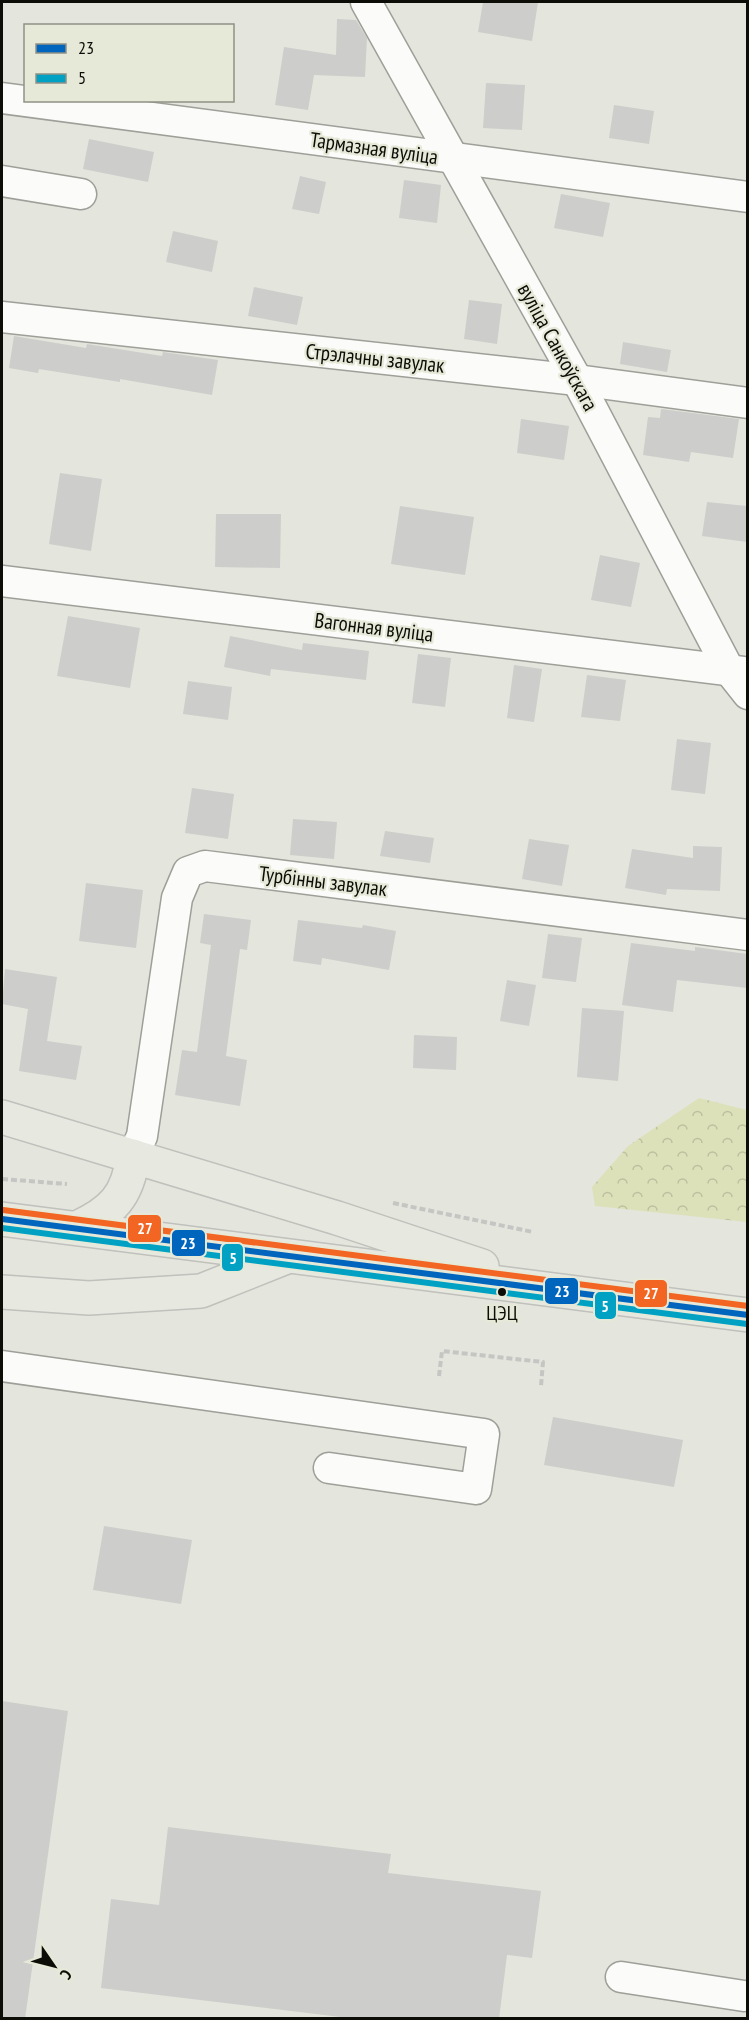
<svg xmlns="http://www.w3.org/2000/svg" width="749" height="2020" font-family="'PT Sans Narrow',sans-serif">
	<style>
		.forest { fill: url(#forest-crowns) }
		.building { fill: #cdcdcb }
		.lines { fill: none; stroke-linecap: round; stroke-linejoin: round }
		.minor-casing { stroke: #9f9f99; stroke-width: 33 }
		.major-casing { stroke: #c0c0bc; stroke-width: 36 }
		.path { stroke: #c5c5c3; stroke-width: 4; stroke-dasharray: 6 3; stroke-linecap: butt }
		.minor { stroke: #fbfbfa; stroke-width: 30 }
		.major { stroke: #e7e8df; stroke-width: 33 }
		.bus-1-casing { stroke: #e7e9d8; stroke-width: 10 }
		.bus-2-casing { stroke: #e7e9d8; stroke-width: 10 }
		.bus-3-casing { stroke: #e7e9d8; stroke-width: 10 }
		.bus-1 { stroke: #0065bd; stroke-width: 6 }
		.bus-2 { stroke: #01a1c4; stroke-width: 6 }
		.bus-3 { stroke: #f26522; stroke-width: 6 }
		.bus-dot { fill: #0d0d08; stroke: #e7e9d8; stroke-width: 2 }
		.labels { text-anchor: middle; dominant-baseline: central; stroke-width: 4.5; stroke-linejoin: round; paint-order: stroke }
		.bus-label { font-size: 20px; fill: #0d0d08; stroke: #e7e9d8 }
		.street-label { font-size: 21px; fill: #0d0d08; stroke: #e7e9d8 }
		.line-badge { stroke: #e7e9d8; stroke-width: 2 }
		.badge-label { font-size: 16px; text-anchor: middle; font-weight: bold; fill: #fff }
	</style>
	<defs>
		<pattern id="forest-crowns" width="20" height="18" patternUnits="userSpaceOnUse" patternTransform="scale(1.5)"><rect width="20" height="18" fill="#dde1ba"/><path d="M2 6a3 3 0 1 1 6 0M12 15a3 3 0 1 1 6 0" fill="none" stroke="#bcc09e"/></pattern>
	</defs>
	<rect width="100%" height="100%" fill="#e4e5dc"/>
	<polygon class="forest" points="699,1098 747,1110 747,1222 595,1206 592,1187 628,1146"/>
	<g class="building">
		<polygon points="483,2 538,2 532,41 478,32"/>
		<polygon points="337,19 356,20 367,38 365,77 314,75 308,110 275,105 284,47 336,55"/>
		<polygon points="486,83 525,85 522,130 483,128"/>
		<polygon points="614,105 654,111 649,144 609,138"/>
		<polygon points="89,139 154,152 148,182 83,169"/>
		<polygon points="300,176 326,182 319,214 292,209"/>
		<polygon points="404,180 441,185 437,223 399,218"/>
		<polygon points="561,194 610,203 603,237 554,228"/>
		<polygon points="173,231 218,241 212,272 166,262"/>
		<polygon points="254,287 303,297 297,325 248,316"/>
		<polygon points="469,300 502,304 497,344 464,339"/>
		<polygon points="14,336 86,348 87,344 162,356 163,352 218,360 212,395 120,379 120,382 39,369 38,373 9,368"/>
		<polygon points="623,342 671,350 667,372 620,364"/>
		<polygon points="661,409 739,419 733,458 691,452 689,462 643,455 648,417 660,418"/>
		<polygon points="521,419 569,426 564,460 517,453"/>
		<polygon points="60,473 102,479 91,551 49,544"/>
		<polygon points="707,502 747,506 747,542 702,536"/>
		<polygon points="400,506 474,517 465,575 391,564"/>
		<polygon points="216,514 281,514 280,568 215,567"/>
		<polygon points="600,555 640,563 631,607 591,600"/>
		<polygon points="68,616 140,628 130,688 57,676"/>
		<polygon points="230,636 302,650 303,643 369,651 366,680 271,669 270,676 224,667"/>
		<polygon points="418,654 451,658 445,707 412,703"/>
		<polygon points="514,665 542,669 534,722 507,718"/>
		<polygon points="587,675 626,680 620,721 581,717"/>
		<polygon points="188,681 232,687 228,720 183,714"/>
		<polygon points="677,739 711,743 705,794 671,790"/>
		<polygon points="192,788 234,794 228,839 185,833"/>
		<polygon points="293,819 337,822 334,859 290,855"/>
		<polygon points="385,831 434,838 430,863 380,856"/>
		<polygon points="529,839 569,845 562,886 522,879"/>
		<polygon points="693,846 722,847 720,891 667,889 666,895 625,888 632,849 693,858"/>
		<polygon points="86,883 143,890 136,948 79,941"/>
		<polygon points="204,914 251,920 247,950 240,949 226,1056 247,1060 240,1106 175,1095 182,1050 197,1052 211,945 200,943"/>
		<polygon points="298,920 362,928 363,925 396,931 389,970 322,958 321,965 293,961"/>
		<polygon points="548,934 582,938 576,982 542,978"/>
		<polygon points="631,943 695,951 695,947 747,954 747,988 677,980 673,1012 622,1005"/>
		<polygon points="5,969 57,977 47,1041 82,1046 76,1080 19,1071 28,1009 2,1004"/>
		<polygon points="507,980 536,985 529,1026 500,1021"/>
		<polygon points="582,1008 624,1011 618,1081 577,1077"/>
		<polygon points="414,1035 457,1037 456,1070 413,1068"/>
		<polygon points="553,1417 683,1440 674,1487 544,1465"/>
		<polygon points="104,1526 192,1540 181,1604 93,1590"/>
		<polygon points="2,1701 68,1711 25,2019 2,2019"/>
		<polygon points="168,1827 391,1854 388,1873 541,1891 532,1958 507,1955 499,2019 357,2019 101,1988 111,1899 159,1905"/>
	</g>
	<g class="lines">
		<defs>
			<g id="minor">
				<polyline points="366,2 577,380 729,670 748,694"/>
				<polyline points="2,98 748,197"/>
				<polyline points="2,181 81,194"/>
				<polyline points="2,317 577,380 748,403"/>
				<polyline points="2,581 743,672"/>
				<polyline points="133,1156 142,1136 177,898 188,872 205,866 748,935"/>
				<polyline points="2,1366 484,1434 476,1489 329,1468"/>
				<polyline points="621,1977 744,1996"/>
			</g>
			<g id="major">
				<polyline points="2,1117 337,1218 482,1266"/>
				<polyline points="2,1219 748,1315"/>
				<path d="M77 1228C112 1212 128 1196 133 1156"/>
				<polyline points="2,1292 89,1298 201,1291 284,1258"/>
			</g>
		</defs>
		<use href="#minor" class="minor-casing"/>
		<use href="#major" class="major-casing"/>
		<g class="path">
			<polyline points="2,1179 67,1184"/>
			<polyline points="393,1203 533,1232"/>
			<polyline points="439,1376 442,1351 543,1362 541,1386"/>
		</g>
		<use href="#minor" class="minor"/>
		<use href="#major" class="major"/>
		<defs>
			<polyline id="bus-1" points="2,1219 748,1315"/>
			<polyline id="bus-2" points="2,1228 747,1324"/>
			<polyline id="bus-3" points="3,1210 748,1306"/>
		</defs>
		<use href="#bus-1" class="bus-1-casing"/>
		<use href="#bus-2" class="bus-2-casing"/>
		<use href="#bus-3" class="bus-3-casing"/>
		<use href="#bus-1" class="bus-1"/>
		<use href="#bus-2" class="bus-2"/>
		<use href="#bus-3" class="bus-3"/>
	</g>
	<circle class="bus-dot" cx="502" cy="1292" r="5"/>
	<g class="labels">
		<g class="bus-label">
			<text x="502" y="1313">ЦЭЦ</text>
		</g>
		<g class="street-label">
			<text transform="translate(374 148) rotate(8)">Тармазная вуліца</text>
			<text transform="translate(558 347) rotate(61)">вуліца Санкоўскага</text>
			<text transform="translate(375 358) rotate(6)">Стрэлачны завулак</text>
			<text transform="translate(374 627) rotate(7)">Вагонная вуліца</text>
			<text transform="translate(323 881) rotate(7)">Турбінны завулак</text>
		</g>
	</g>
	<g class="line-badge">
		<rect x="127" y="1214" width="35" height="29" rx="6" fill="#f26522"/>
		<rect x="171" y="1229" width="35" height="28" rx="6" fill="#0065bd"/>
		<rect x="221" y="1243" width="23" height="29" rx="6" fill="#01a1c4"/>
		<rect x="544" y="1277" width="35" height="28" rx="6" fill="#0065bd"/>
		<rect x="634" y="1279" width="34" height="29" rx="6" fill="#f26522"/>
		<rect x="594" y="1291" width="23" height="29" rx="6" fill="#01a1c4"/>
	</g>
	<g class="badge-label">
		<text x="145" y="1234">27</text>
		<text x="188" y="1249">23</text>
		<text x="233" y="1264">5</text>
		<text x="562" y="1297">23</text>
		<text x="651" y="1299">27</text>
		<text x="605" y="1312">5</text>
	</g>
	<rect width="749" height="2020" fill="none" stroke="#0d0d08" stroke-width="6"/>
	<rect x="24" y="24" width="210" height="78" fill="#e7e9d8" stroke="#909185" stroke-width="1.5"/>
	<rect x="36" y="44" width="30" height="9" fill="#0065bd" stroke="#909185" stroke-width="1.5"/>
	<text x="78" y="54" font-size="18" fill="#0d0d08">23</text>
	<rect x="36" y="74" width="30" height="9" fill="#01a1c4" stroke="#909185" stroke-width="1.5"/>
	<text x="78" y="84" font-size="18" fill="#0d0d08">5</text>
	<g transform="translate(54 1966) rotate(125)" stroke="#e7e9d8" stroke-width="4.5" paint-order="stroke">
	<path d="M0-4.5L10 22L0 15L-10 22Z" fill="#0d0d08"/>
	<text y="-9" font-size="16" font-weight="bold" text-anchor="middle" fill="#0d0d08">С</text>
	</g>
</svg>
